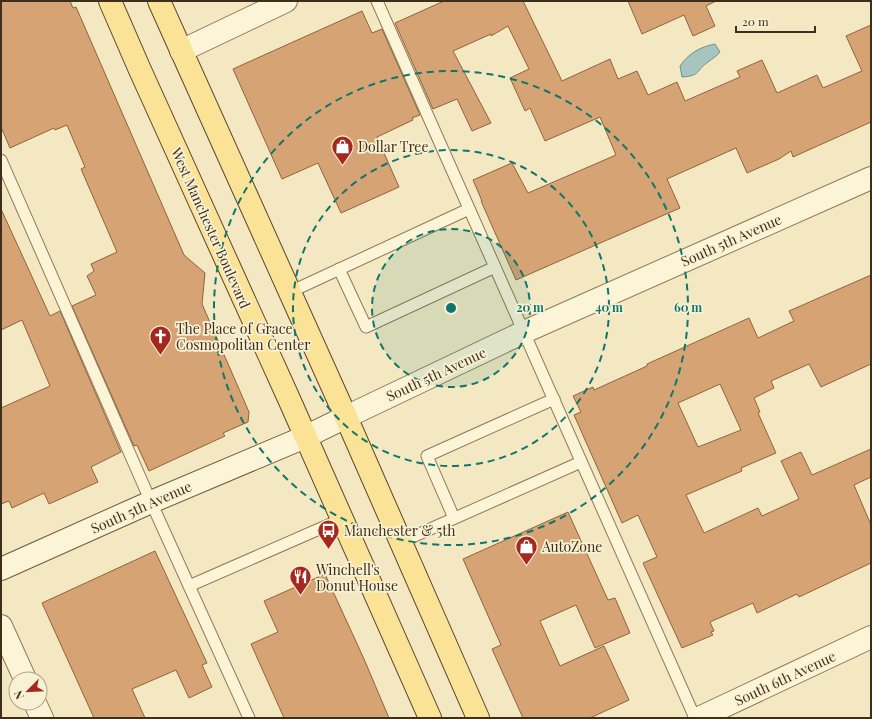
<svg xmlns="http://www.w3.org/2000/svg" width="872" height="719" font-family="'Playfair Display',serif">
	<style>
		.water { fill: #a5c5be; stroke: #6a958d }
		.building { fill: #d5a374; stroke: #91633a; fill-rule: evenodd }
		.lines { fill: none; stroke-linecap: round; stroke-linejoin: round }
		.lane-casing { stroke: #8f7957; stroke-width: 13 }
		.street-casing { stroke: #8f7957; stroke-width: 24 }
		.secondary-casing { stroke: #715a3a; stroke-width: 24 }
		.primary-casing { stroke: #5d462b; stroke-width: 24 }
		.lane { stroke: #fcf4d7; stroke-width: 11 }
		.street { stroke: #fcf4d7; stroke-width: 22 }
		.secondary { stroke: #fcf4d7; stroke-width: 22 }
		.primary { stroke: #fae296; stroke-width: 22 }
		.ring { fill: none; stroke: #0f766e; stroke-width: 2; stroke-dasharray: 7 5 }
		.labels { text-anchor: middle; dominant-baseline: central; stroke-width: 3.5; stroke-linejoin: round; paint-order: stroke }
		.poi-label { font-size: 14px; fill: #3e2f1d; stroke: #f9f1d3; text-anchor: start }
		.street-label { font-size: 14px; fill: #3e2f1d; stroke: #f9f1d3 }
		.centre { fill: #0f766e; stroke: #f9f1d3; stroke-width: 2 }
		.ring-label { font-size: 12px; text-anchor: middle; font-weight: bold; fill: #0f766e; stroke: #f9f1d3; stroke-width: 3.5; stroke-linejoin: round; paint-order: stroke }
	</style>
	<rect width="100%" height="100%" fill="#f3e8c2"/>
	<path class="water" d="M715 44 720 52C716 57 713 58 708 62 696 70 701 76 682 77L680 66C689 53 700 47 715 44Z"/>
	<g class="building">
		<polygon points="1,1 70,1 73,8 76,7 184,255 205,273 202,304 249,412 248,422 223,433 225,436 149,471 137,445 134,446 72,306 96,295 87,276 94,271 91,264 117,252 81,169 85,167 67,125 55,130 54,128 10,148 1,127"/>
		<polygon points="444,1 523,1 562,81 610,59 618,79 637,71 648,95 677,82 685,101 740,77 737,71 762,60 777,93 817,75 823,88 862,71 846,36 871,25 871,122 793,157 791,151 779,159 747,173 736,148 667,179 680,208 516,280 481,201 482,201 473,180 512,163 528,193 616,155 600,117 545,141 530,108 525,111 510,78 529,69 508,26 491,36 491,34 453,51 491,123 472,131 457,99 433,109 395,23"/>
		<polygon points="628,1 716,1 706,6 715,26 693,36 684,15 642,34"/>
		<polygon points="362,11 372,33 382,29 420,115 412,118 413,120 377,137 399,187 341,213 318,163 282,179 233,69"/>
		<polygon points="1,209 50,316 60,311 121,452 91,467 98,482 49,504 44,493 12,508 9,501 1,504 1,408 50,386 22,320 1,330"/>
		<path d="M871 275V364L821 387 809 364 771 381 774 388 754 398 760 412 758 413 776 453 741 468 742 471 686 495 704 533 758 508 762 516 799 499 781 461 801 452 812 475 871 449V477L854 485 871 525V563L799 597 797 594 757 613 753 603 710 622 714 631 711 632 713 635 682 648 643 563 657 557 638 515 622 523 574 415 581 412 573 396 593 387 594 390 647 366V364L749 318 758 338 794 321 789 311ZM720 384 741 430 698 447 678 403Z"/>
		<polygon points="568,512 608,600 615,598 630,633 595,648 576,605 540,621 560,666 604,646 629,700 590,718 523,718 492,649 501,645 463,559"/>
		<polygon points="155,551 207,663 202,665 212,687 189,698 176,670 132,689 145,718 94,718 42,603"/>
		<polygon points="325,574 364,659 389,718 284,718 251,644 278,632 264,601"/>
	</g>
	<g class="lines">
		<defs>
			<g id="lane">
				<polyline points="377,1 695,718"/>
				<polyline points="1,160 151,502 249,718"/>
				<polyline points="339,269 366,327 495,267"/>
				<polyline points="290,292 469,209"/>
				<polyline points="454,518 427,456 554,399"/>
				<polyline points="401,542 581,462"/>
				<polyline points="189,586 342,519"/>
			</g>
			<g id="street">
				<polyline points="181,51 286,1"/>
				<polyline points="346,417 524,332 871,178"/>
				<polyline points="1,626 25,679"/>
				<polyline points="35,703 42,718"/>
				<polyline points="699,718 871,637"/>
			</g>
			<polyline id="secondary" points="1,569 151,502 305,437 346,417"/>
			<g id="primary">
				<polyline points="110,1 140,70 289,399 430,718"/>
				<polyline points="159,1 346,417 478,718"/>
			</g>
		</defs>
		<use href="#lane" class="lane-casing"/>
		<use href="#street" class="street-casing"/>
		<use href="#secondary" class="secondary-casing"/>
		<use href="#primary" class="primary-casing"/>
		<use href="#lane" class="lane"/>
		<use href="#street" class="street"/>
		<use href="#secondary" class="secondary"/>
		<use href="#primary" class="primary"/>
	</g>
	<circle cx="451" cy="308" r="79" fill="#0f766e" fill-opacity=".12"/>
	<g class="ring">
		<circle cx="451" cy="308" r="79"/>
		<circle cx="451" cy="308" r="158"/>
		<circle cx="451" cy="308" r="237"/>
	</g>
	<defs>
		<symbol id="shop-pin" viewBox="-11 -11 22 30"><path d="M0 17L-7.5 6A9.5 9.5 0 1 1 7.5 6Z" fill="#a52820" stroke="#f9f1d3"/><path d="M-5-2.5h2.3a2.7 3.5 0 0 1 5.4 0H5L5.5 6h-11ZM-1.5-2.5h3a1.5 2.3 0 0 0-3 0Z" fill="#fff"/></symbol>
		<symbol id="church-pin" viewBox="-11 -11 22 30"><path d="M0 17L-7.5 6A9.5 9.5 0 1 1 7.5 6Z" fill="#a52820" stroke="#f9f1d3"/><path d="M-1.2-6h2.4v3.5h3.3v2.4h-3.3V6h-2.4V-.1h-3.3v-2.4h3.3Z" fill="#fff"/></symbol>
		<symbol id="bus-pin" viewBox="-11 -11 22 30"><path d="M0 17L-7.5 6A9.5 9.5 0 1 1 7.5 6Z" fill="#a52820" stroke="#f9f1d3"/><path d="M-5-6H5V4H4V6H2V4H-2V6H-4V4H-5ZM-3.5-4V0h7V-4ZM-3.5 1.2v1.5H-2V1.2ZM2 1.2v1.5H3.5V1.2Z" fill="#fff"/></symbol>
		<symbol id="restaurant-pin" viewBox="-11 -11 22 30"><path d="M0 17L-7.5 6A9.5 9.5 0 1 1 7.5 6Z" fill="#a52820" stroke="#f9f1d3"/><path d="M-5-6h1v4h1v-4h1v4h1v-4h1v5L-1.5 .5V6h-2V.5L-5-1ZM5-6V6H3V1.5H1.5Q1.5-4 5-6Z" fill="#fff"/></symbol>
	</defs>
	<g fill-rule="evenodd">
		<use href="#shop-pin" x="330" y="134" width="25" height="34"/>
		<use href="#church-pin" x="148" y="324" width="25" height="34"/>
		<use href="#bus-pin" x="316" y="518" width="25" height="34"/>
		<use href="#shop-pin" x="514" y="534" width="25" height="34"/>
		<use href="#restaurant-pin" x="288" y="564" width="25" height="34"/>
	</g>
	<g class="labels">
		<g class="poi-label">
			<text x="358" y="146">Dollar Tree</text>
			<text x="176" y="328">The Place of Grace<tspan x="176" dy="16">Cosmopolitan Center</tspan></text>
			<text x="344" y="530">Manchester &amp; 5th</text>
			<text x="542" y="546">AutoZone</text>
			<text x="316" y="569">Winchell's<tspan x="316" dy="16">Donut House</tspan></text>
		</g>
		<g class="street-label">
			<text transform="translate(211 228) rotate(66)">West Manchester Boulevard</text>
			<text transform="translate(731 240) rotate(-24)">South 5th Avenue</text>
			<text transform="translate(436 374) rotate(-25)">South 5th Avenue</text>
			<text transform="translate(141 507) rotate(-24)">South 5th Avenue</text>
			<text transform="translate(785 678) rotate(-25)">South 6th Avenue</text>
		</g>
	</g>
	<circle cx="451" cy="308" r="6" class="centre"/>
	<g class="ring-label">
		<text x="530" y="312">20 m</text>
		<text x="609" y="312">40 m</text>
		<text x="688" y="312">60 m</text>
	</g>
	<rect width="872" height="719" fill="none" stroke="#3e2f1d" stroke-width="4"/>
	<g transform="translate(28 691) rotate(246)"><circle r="19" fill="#f9f1d3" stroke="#aea38a"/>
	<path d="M0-3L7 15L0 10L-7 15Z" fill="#a52820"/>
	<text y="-6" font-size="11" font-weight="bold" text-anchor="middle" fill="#3e2f1d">N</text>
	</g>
	<path d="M736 26v6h79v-6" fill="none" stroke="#3e2f1d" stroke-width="2"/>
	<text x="742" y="26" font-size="12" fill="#3e2f1d" stroke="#f9f1d3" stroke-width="3" paint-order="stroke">20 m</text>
</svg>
